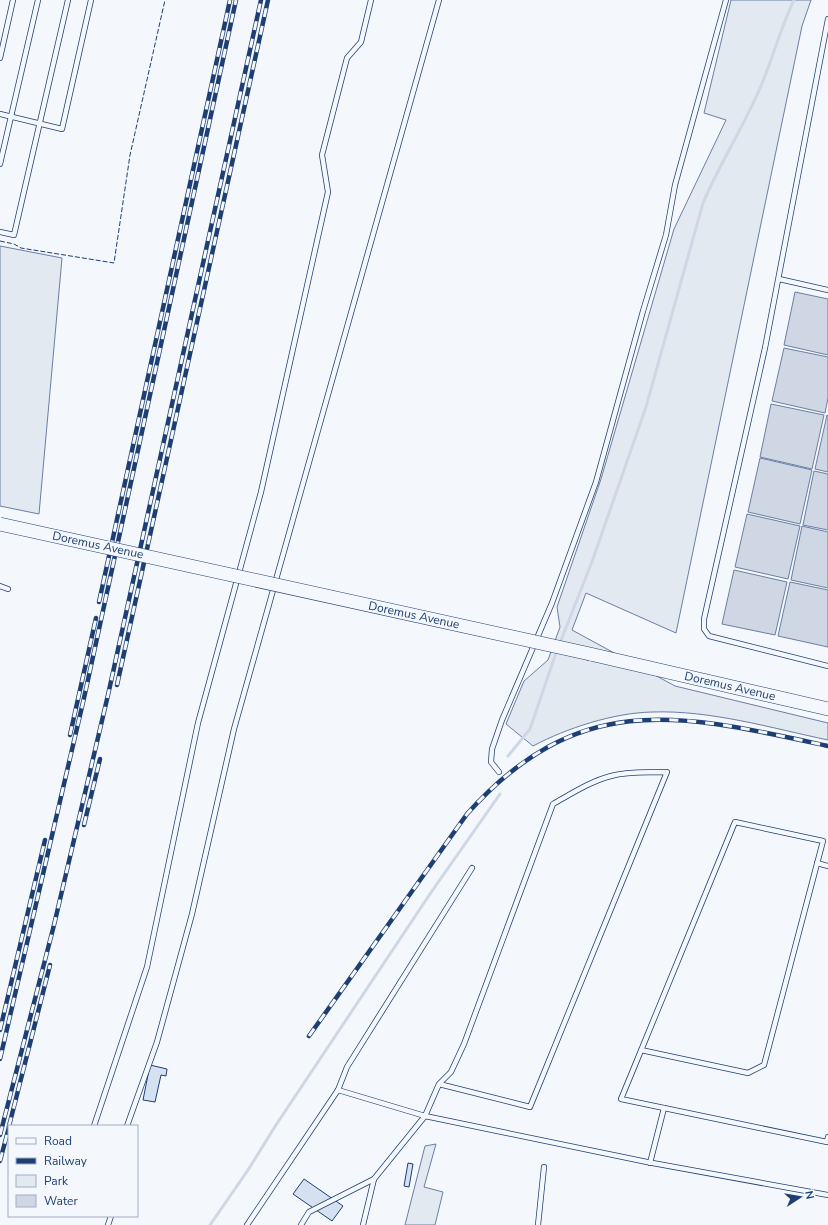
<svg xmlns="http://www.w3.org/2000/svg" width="828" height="1225" font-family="'Nunito Sans',sans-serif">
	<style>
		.green { fill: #e3e9f0; stroke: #687fa3 }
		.water { fill: #cfd7e4; stroke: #687fa3 }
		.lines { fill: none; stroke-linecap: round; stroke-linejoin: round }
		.stream { stroke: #cfd7e4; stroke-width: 3 }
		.building { fill: #d5e0f0; stroke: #1d3f73 }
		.service-casing { stroke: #1d3f73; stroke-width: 6 }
		.secondary-casing { stroke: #1d3f73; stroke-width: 14 }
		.service { stroke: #f4f7fb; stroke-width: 4.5 }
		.secondary { stroke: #f4f7fb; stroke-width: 13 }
		.rail-casing { stroke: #1d3f73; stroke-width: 4.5 }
		.rail { stroke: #f4f7fb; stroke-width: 3; stroke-dasharray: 9; stroke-linecap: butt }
		.secondary-bridge-casing { stroke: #1d3f73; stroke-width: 14; stroke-linecap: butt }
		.secondary-bridge { stroke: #f4f7fb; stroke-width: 13 }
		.fence { stroke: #1d3f73; stroke-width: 1; stroke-dasharray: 5 2; stroke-linecap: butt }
		.labels { text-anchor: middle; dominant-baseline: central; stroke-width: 3; stroke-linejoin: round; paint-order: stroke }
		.street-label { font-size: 12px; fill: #1d3f73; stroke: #f4f7fb }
	</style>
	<rect width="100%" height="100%" fill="#f4f7fb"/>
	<g class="green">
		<path d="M731 0H811L802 26 676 633 586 593 572 630 675 686 828 723V740C771 728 711 710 652 712 613 713 567 728 533 746L506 724 524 681 548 660 560 627 557 607 601 479 674 229 726 120 704 113Z"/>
		<polygon points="0,246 62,258 39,514 0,506"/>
		<polygon points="436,1144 424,1187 443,1192 435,1225 405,1225 425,1146"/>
	</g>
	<g class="water">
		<polygon points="795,292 828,299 828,355 784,345"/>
		<polygon points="784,348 828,357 828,398 825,413 772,401"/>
		<polygon points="771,404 824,415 812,469 760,457"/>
		<polygon points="827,415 828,416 828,472 815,469"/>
		<polygon points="760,458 812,470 800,524 748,512"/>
		<polygon points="814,471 828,474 828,530 803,525"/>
		<polygon points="747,514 800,526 788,579 735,567"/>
		<polygon points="802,526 828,532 828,588 791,580"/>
		<polygon points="734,570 787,582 775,635 722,624"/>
		<polygon points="790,582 828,590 828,647 778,636"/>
	</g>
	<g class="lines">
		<g class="stream">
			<path d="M560 643 593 559 646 407 703 203C720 163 744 126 761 86 773 57 781 27 794 0"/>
			<polyline points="508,756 530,729 557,650"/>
			<polyline points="210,1225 248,1170 276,1125 432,891 500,794"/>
		</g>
	</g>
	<g class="building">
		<polygon points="150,1065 167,1069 166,1076 161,1075 155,1102 143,1100"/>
		<polygon points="408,1163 413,1164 409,1187 404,1186"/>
		<polygon points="304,1179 343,1206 332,1221 293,1194"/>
	</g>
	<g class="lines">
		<defs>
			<g id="service">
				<polyline points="828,19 765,348 704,619 704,629 709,636 828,666"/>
				<polyline points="0,58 13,0"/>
				<polyline points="0,114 62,129 91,0"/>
				<polyline points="0,164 38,0"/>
				<polyline points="0,232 14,235 68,0"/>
				<polyline points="779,279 828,290"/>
				<polyline points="0,586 8,589"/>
				<polyline points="499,772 491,762 492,749 502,720 552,603 596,482 643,311 666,235 675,185 726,0"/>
				<polyline points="817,863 828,866"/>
				<polyline points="641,1050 748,1073 764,1065 823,841 735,822 633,1070 621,1099 827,1142 828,1137"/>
				<path d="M439 1084 530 1107 667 772C648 773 629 771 611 776 591 781 571 794 553 804L464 1044 451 1072 439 1084 425 1116 338 1090 347 1067 472 868"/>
				<polyline points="94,1126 147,967 198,723 261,492 328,192 322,155 347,58 361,42 371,0"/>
				<polyline points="127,1126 157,1042 192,914 234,729 439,0"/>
				<polyline points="650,1163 664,1108"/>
				<polyline points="108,1225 111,1216"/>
				<polyline points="247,1225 338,1090"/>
				<polyline points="301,1225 309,1212 374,1179 425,1116 647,1162 828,1195"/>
				<polyline points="363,1225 374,1179"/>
				<polyline points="538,1225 544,1167"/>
			</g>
			<polyline id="secondary" points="590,654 828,709"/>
		</defs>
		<use href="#service" class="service-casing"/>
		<use href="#secondary" class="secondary-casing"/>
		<use href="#service" class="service"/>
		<use href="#secondary" class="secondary"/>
		<defs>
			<g id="rail">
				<polyline points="99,602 230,0"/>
				<polyline points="117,685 268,0"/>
				<polyline points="70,735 96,618"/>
				<polyline points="84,825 100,759"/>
				<polyline points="0,1030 45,840"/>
				<path d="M309 1036 467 814C580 688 680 714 828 746"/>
				<polyline points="0,1059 84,698 236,0"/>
				<polyline points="9,1126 50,965"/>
				<polyline points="0,1135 54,925 108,695 261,0"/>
				<polyline points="0,1161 9,1127"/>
			</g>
		</defs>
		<use href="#rail" class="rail-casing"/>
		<use href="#rail" class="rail"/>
		<defs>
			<polyline id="secondary-bridge" points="0,524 590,654"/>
		</defs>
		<use href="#secondary-bridge" class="secondary-bridge-casing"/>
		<use href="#secondary-bridge" class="secondary-bridge"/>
		<polyline class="fence" points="0,241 14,244 21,248 114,263 130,155 165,0"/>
	</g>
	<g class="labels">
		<g class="street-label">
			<text transform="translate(98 545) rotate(12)">Doremus Avenue</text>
			<text transform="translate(414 615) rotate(12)">Doremus Avenue</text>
			<text transform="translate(730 686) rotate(13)">Doremus Avenue</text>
		</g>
	</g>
	<rect x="8" y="1125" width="130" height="92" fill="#f4f7fb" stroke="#9eadc5"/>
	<rect x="16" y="1138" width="20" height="6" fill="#f4f7fb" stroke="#9eadc5"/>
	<text x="44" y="1145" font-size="12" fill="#1d3f73">Road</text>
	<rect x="16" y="1158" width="20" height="6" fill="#1d3f73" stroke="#9eadc5"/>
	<text x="44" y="1165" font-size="12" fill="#1d3f73">Railway</text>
	<rect x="16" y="1175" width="20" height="12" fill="#e3e9f0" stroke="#9eadc5"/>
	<text x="44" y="1185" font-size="12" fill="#1d3f73">Park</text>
	<rect x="16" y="1195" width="20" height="12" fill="#cfd7e4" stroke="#9eadc5"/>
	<text x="44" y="1205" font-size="12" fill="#1d3f73">Water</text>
	<g transform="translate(800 1197) rotate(78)" stroke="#f4f7fb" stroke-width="3" paint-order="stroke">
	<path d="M0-3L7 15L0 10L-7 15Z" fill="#1d3f73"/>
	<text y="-6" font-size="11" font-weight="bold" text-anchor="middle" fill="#1d3f73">N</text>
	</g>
</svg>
